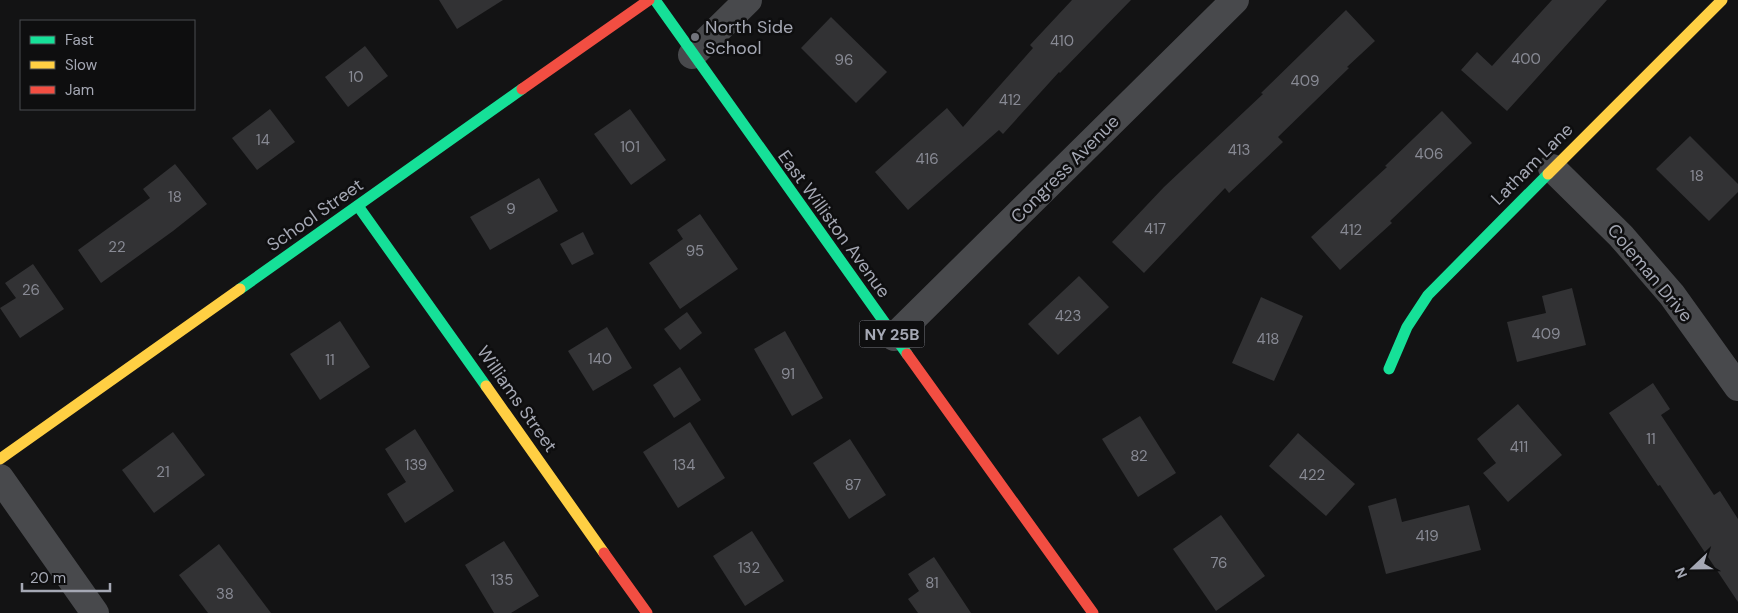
<svg xmlns="http://www.w3.org/2000/svg" width="1738" height="613" font-family="'DM Sans',sans-serif">
	<style>
		.building { fill: #323234 }
		.lines { fill: none; stroke-linecap: round; stroke-linejoin: round }
		.street { stroke: #48494c; stroke-width: 28 }
		.fast { stroke: #16e098; stroke-width: 11 }
		.slow { stroke: #ffcf43; stroke-width: 11 }
		.jam { stroke: #f24e42; stroke-width: 11 }
		.poi-dot { fill: #72747c; stroke: #0e0e0f; stroke-width: 2 }
		.labels { text-anchor: middle; dominant-baseline: central; stroke-width: 5; stroke-linejoin: round; paint-order: stroke }
		.number-label { font-size: 15px; fill: #888a94 }
		.shield { fill: #0e0e0f; stroke: #787a82; stroke-width: 1 }
		.shield-label { font-size: 16px; font-weight: bold; fill: #a5a8b4 }
		.poi-label { font-size: 18px; fill: #a5a8b4; stroke: #0e0e0f; text-anchor: start }
		.street-label { font-size: 18px; fill: #a5a8b4; stroke: #0e0e0f }
	</style>
	<rect width="100%" height="100%" fill="#131314"/>
	<g class="building">
		<polygon points="439,0 503,0 457,29"/>
		<polygon points="1072,0 1131,0 1060,73 1059,72 1003,134 999,130 908,210 875,172 947,108 963,127 1033,48 1030,45"/>
		<polygon points="1552,0 1607,0 1507,111 1461,70 1477,52 1492,66"/>
		<polygon points="1346,10 1375,41 1347,67 1349,68 1278,137 1283,142 1229,193 1225,188 1144,273 1112,242 1164,187 1263,94 1261,93"/>
		<polygon points="831,17 887,72 856,103 801,48"/>
		<polygon points="365,46 388,76 348,107 325,77"/>
		<polygon points="270,109 295,142 257,170 232,138"/>
		<polygon points="630,109 666,160 631,185 594,134"/>
		<polygon points="1442,111 1472,143 1390,221 1392,223 1340,270 1311,237 1387,167 1385,166"/>
		<polygon points="1690,136 1738,184 1738,192 1709,221 1656,169"/>
		<polygon points="175,164 207,204 173,231 101,283 78,250 150,198 143,189"/>
		<polygon points="539,178 558,211 490,250 470,217"/>
		<polygon points="700,214 738,269 680,309 649,263 683,239 677,230"/>
		<polygon points="583,232 594,254 572,265 560,244"/>
		<polygon points="33,264 64,309 20,338 0,308 16,298 5,283"/>
		<polygon points="1079,276 1109,307 1058,355 1028,324"/>
		<polygon points="1572,288 1586,345 1517,362 1507,322 1546,313 1542,296"/>
		<polygon points="1261,297 1303,316 1274,381 1232,363"/>
		<polygon points="687,312 702,333 680,350 664,329"/>
		<polygon points="340,321 370,367 320,400 290,354"/>
		<polygon points="607,327 632,368 593,391 568,351"/>
		<polygon points="785,331 823,398 792,416 754,349"/>
		<polygon points="680,367 701,400 674,418 653,385"/>
		<polygon points="1653,383 1670,409 1661,415 1714,495 1720,491 1738,519 1738,602 1660,485 1658,486 1609,413"/>
		<polygon points="1518,404 1562,455 1508,502 1483,473 1496,463 1477,439"/>
		<polygon points="1140,416 1176,473 1138,497 1102,439"/>
		<polygon points="690,422 725,478 678,508 643,452"/>
		<polygon points="415,429 454,491 405,523 387,494 406,482 385,449"/>
		<polygon points="173,432 205,475 154,513 122,470"/>
		<polygon points="1298,433 1355,484 1326,516 1269,466"/>
		<polygon points="850,439 886,495 849,519 813,463"/>
		<polygon points="1396,498 1402,522 1469,505 1481,550 1386,574 1368,506"/>
		<polygon points="1221,515 1265,576 1216,611 1173,549"/>
		<polygon points="752,531 784,581 745,606 713,556"/>
		<polygon points="504,541 539,596 511,613 494,613 465,565"/>
		<polygon points="219,544 271,613 208,613 179,575"/>
		<polygon points="934,557 971,613 918,613 908,599 919,591 908,574"/>
	</g>
	<g class="lines">
		<g class="street">
			<polyline points="692,55 748,0"/>
			<polyline points="1552,168 1621,236 1672,295 1738,387"/>
			<polyline points="894,337 1235,0"/>
			<polyline points="0,478 95,613"/>
		</g>
		<g class="fast">
			<polyline points="655,0 907,354"/>
			<polyline points="358,206 486,386"/>
			<polyline points="240,289 522,89"/>
			<polyline points="1389,369 1407,327 1428,295 1548,174"/>
		</g>
		<g class="slow">
			<polyline points="1548,174 1722,0"/>
			<polyline points="486,386 604,553"/>
			<polyline points="0,459 240,289"/>
		</g>
		<g class="jam">
			<polyline points="522,89 649,0"/>
			<polyline points="907,354 1093,613"/>
			<polyline points="604,553 647,613"/>
		</g>
	</g>
	<circle class="poi-dot" cx="695" cy="37" r="5"/>
	<g class="labels">
		<g class="number-label">
			<text x="1062" y="41">410</text>
			<text x="1526" y="59">400</text>
			<text x="844" y="60">96</text>
			<text x="356" y="77">10</text>
			<text x="1305" y="81">409</text>
			<text x="1010" y="100">412</text>
			<text x="263" y="140">14</text>
			<text x="630" y="147">101</text>
			<text x="1239" y="150">413</text>
			<text x="1429" y="154">406</text>
			<text x="927" y="159">416</text>
			<text x="1697" y="176">18</text>
			<text x="175" y="197">18</text>
			<text x="511" y="209">9</text>
			<text x="1155" y="229">417</text>
			<text x="1351" y="230">412</text>
			<text x="117" y="247">22</text>
			<text x="695" y="251">95</text>
			<text x="31" y="290">26</text>
			<text x="1068" y="316">423</text>
			<text x="1546" y="334">409</text>
			<text x="1268" y="339">418</text>
			<text x="600" y="359">140</text>
			<text x="330" y="360">11</text>
			<text x="788" y="374">91</text>
			<text x="1651" y="439">11</text>
			<text x="1519" y="447">411</text>
			<text x="1139" y="456">82</text>
			<text x="416" y="465">139</text>
			<text x="684" y="465">134</text>
			<text x="163" y="472">21</text>
			<text x="1312" y="475">422</text>
			<text x="853" y="485">87</text>
			<text x="1427" y="536">419</text>
			<text x="1219" y="563">76</text>
			<text x="749" y="568">132</text>
			<text x="502" y="580">135</text>
			<text x="932" y="583">81</text>
			<text x="225" y="594">38</text>
		</g>
		<rect class="shield" x="859.5" y="320.5" width="65" height="27" rx="4"/>
		<g class="shield-label">
			<text x="892" y="334">NY 25B</text>
		</g>
		<g class="poi-label">
			<text x="705" y="27">North Side<tspan x="705" dy="21">School</tspan></text>
		</g>
		<g class="street-label">
			<text transform="translate(1532 164) rotate(-45)">Latham Lane</text>
			<text transform="translate(1065 169) rotate(-45)">Congress Avenue</text>
			<text transform="translate(315 215) rotate(-35)">School Street</text>
			<text transform="translate(834 224) rotate(54)">East Williston Avenue</text>
			<text transform="translate(1650 273) rotate(50)">Coleman Drive</text>
			<text transform="translate(517 399) rotate(55)">Williams Street</text>
		</g>
	</g>
	<rect x="20" y="20" width="175" height="90" fill="#0e0e0f" stroke="#4a4c51"/>
	<rect x="30" y="36" width="25" height="8" fill="#16e098" stroke="#4a4c51"/>
	<text x="65" y="45" font-size="15" fill="#a5a8b4">Fast</text>
	<rect x="30" y="61" width="25" height="8" fill="#ffcf43" stroke="#4a4c51"/>
	<text x="65" y="70" font-size="15" fill="#a5a8b4">Slow</text>
	<rect x="30" y="86" width="25" height="8" fill="#f24e42" stroke="#4a4c51"/>
	<text x="65" y="95" font-size="15" fill="#a5a8b4">Jam</text>
	<g transform="translate(1693 568) rotate(248)" stroke="#0e0e0f" stroke-width="4" paint-order="stroke">
	<path d="M0-4L9 19L0 12L-9 19Z" fill="#a5a8b4"/>
	<text y="-8" font-size="14" font-weight="bold" text-anchor="middle" fill="#a5a8b4">N</text>
	</g>
	<path d="M22 583v8h88v-8" fill="none" stroke="#a5a8b4" stroke-width="2.5"/>
	<text x="30" y="583" font-size="15" fill="#a5a8b4" stroke="#0e0e0f" stroke-width="4" paint-order="stroke">20 m</text>
</svg>
